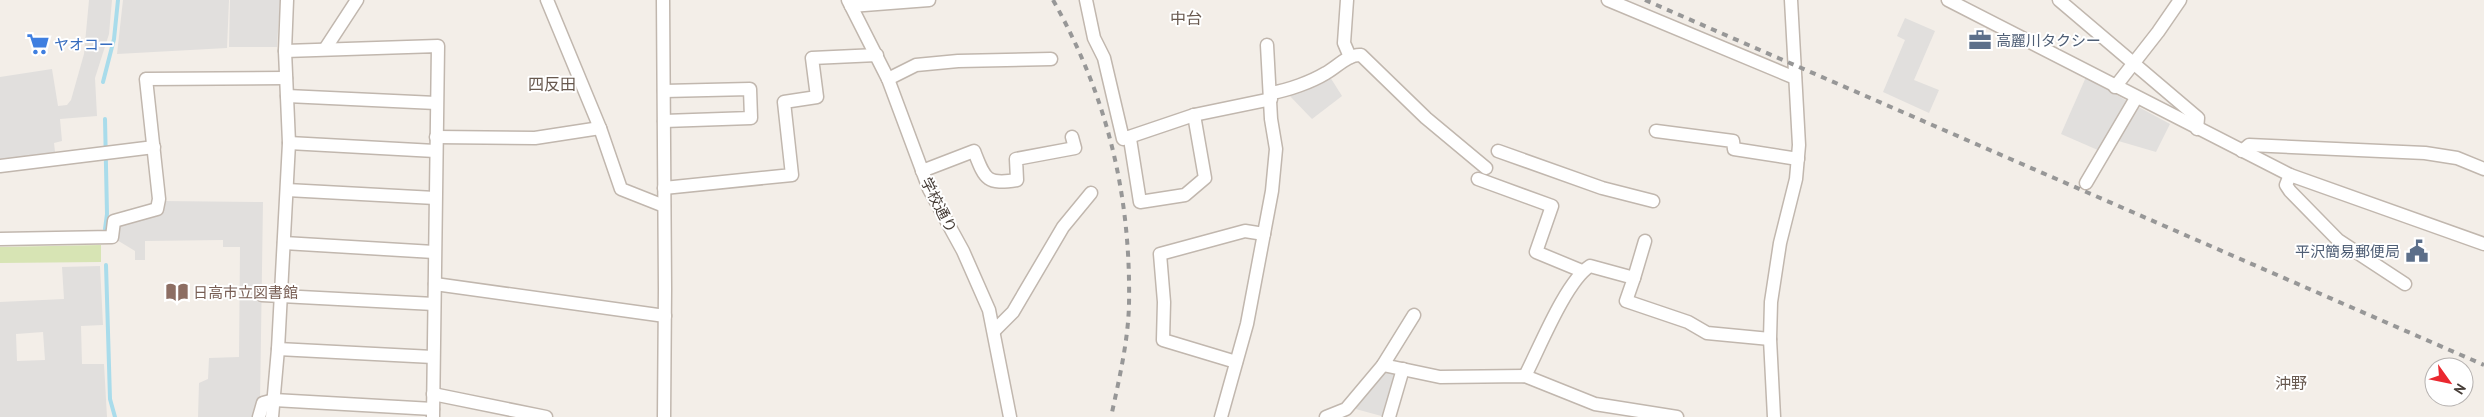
<svg xmlns="http://www.w3.org/2000/svg" width="2484" height="417" font-family="'PT Sans','Noto Sans JP',sans-serif">
	<style>
		.green { fill: #d7e4b4 }
		.parking { fill: #e1dfdd; fill-rule: evenodd }
		.lines { fill: none; stroke-linecap: round; stroke-linejoin: round }
		.stream { stroke: #a9dceb; stroke-width: 4 }
		.minor-casing { stroke: #c1b7ae; stroke-width: 15 }
		.minor { stroke: #fff; stroke-width: 12 }
		.rail { stroke: #979797; stroke-width: 4; stroke-dasharray: 6 6; stroke-linecap: butt }
		.labels { text-anchor: middle; dominant-baseline: central; stroke-width: 4; stroke-linejoin: round; paint-order: stroke }
		.service-label { font-size: 15px; fill: #4e5e75; stroke: #fff; text-anchor: start }
		.shop-label { font-size: 15px; fill: #366cbe; stroke: #fff; text-anchor: start }
		.street-label { font-size: 15px; fill: #463d37; stroke: #fff }
		.education-label { font-size: 15px; fill: #785e54; stroke: #fff; text-anchor: start }
		.neighbourhood-label { font-size: 16px; fill: #68594f; stroke: #fff }
	</style>
	<rect width="100%" height="100%" fill="#f3eee8"/>
	<polygon class="green" points="101,245 101,262 0,263 0,247"/>
	<g class="parking">
		<polygon points="89,0 112,0 109,34 95,78 97,116 60,119 62,141 54,143 55,152 0,161 0,77 52,69 58,106 67,105 71,100 84,54"/>
		<polygon points="123,0 229,0 227,48 117,54"/>
		<polygon points="230,0 280,0 277,47 229,47"/>
		<polygon points="1905,18 1935,31 1914,80 1939,90 1929,113 1883,92 1905,40 1897,36"/>
		<polygon points="1330,77 1342,96 1312,119 1288,94"/>
		<polygon points="2086,77 2127,101 2100,151 2061,134"/>
		<polygon points="2135,105 2170,124 2156,152 2115,140"/>
		<polygon points="162,201 263,202 260,402 256,417 198,417 199,383 208,379 209,358 239,357 240,247 223,247 223,240 145,241 145,260 135,260 135,251 117,240 118,224"/>
		<path d="M100 266 103 325 81 326 82 364H104L107 417H0V302L64 299 62 267ZM43 332 45 360 17 361 16 334Z"/>
		<polygon points="1386,370 1393,372 1397,377 1385,417 1352,408"/>
	</g>
	<g class="lines">
		<g class="stream">
			<polyline points="103,82 114,39 118,0"/>
			<polyline points="105,119 107,214 105,229"/>
			<polyline points="106,265 110,399 115,417"/>
		</g>
		<defs>
			<g id="minor">
				<polyline points="547,0 600,128 621,189 664,206"/>
				<polyline points="663,0 665,289 664,417"/>
				<polyline points="848,0 888,79 929,189 963,251 989,310 1010,417"/>
				<polyline points="1086,0 1094,38 1104,58 1123,139 1194,115 1271,99"/>
				<polyline points="1347,0 1344,43 1350,57"/>
				<polyline points="1608,0 1795,78"/>
				<polyline points="1948,0 2290,175 2484,244"/>
				<polyline points="2059,0 2198,118 2197,129"/>
				<polyline points="851,6 929,0"/>
				<polyline points="325,49 357,0"/>
				<polyline points="285,51 438,46 433,417"/>
				<polyline points="888,79 916,65 958,61 1051,59"/>
				<polyline points="2115,87 2158,32 2180,0"/>
				<path d="M1271 93C1289 90 1311 82 1326 73 1337 67 1348 54 1361 55L1426 118 1486 168"/>
				<polyline points="287,96 436,103"/>
				<polyline points="664,121 751,118 750,89 664,91"/>
				<polyline points="1656,131 1733,141 1734,149 1798,159"/>
				<polyline points="436,137 535,138 600,128"/>
				<polyline points="1130,139 1140,202 1185,195 1205,178 1194,115"/>
				<polyline points="289,143 435,151"/>
				<polyline points="1498,151 1602,188 1653,201"/>
				<polyline points="2242,151 2249,145 2425,153 2457,158 2484,169"/>
				<polyline points="0,166 154,147"/>
				<path d="M922 171 974 151C985 179 986 185 1017 180L1016 159 1075 148 1072 137"/>
				<polyline points="2290,175 2286,185 2290,191 2338,240 2405,284"/>
				<polyline points="1478,179 1552,206 1536,252 1582,271"/>
				<polyline points="2086,183 2136,98"/>
				<polyline points="664,188 792,175 784,102 817,97 812,58 877,55"/>
				<polyline points="287,190 435,198"/>
				<polyline points="0,239 112,237 114,221 157,209 159,199 146,79 286,78"/>
				<polyline points="284,243 434,252"/>
				<polyline points="1634,278 1645,241"/>
				<polyline points="435,284 665,316"/>
				<polyline points="262,295 434,304"/>
				<polyline points="995,330 1013,312 1063,227 1091,193"/>
				<polyline points="278,349 433,357"/>
				<polyline points="1236,362 1163,340 1164,302 1160,254 1245,231 1264,234"/>
				<polyline points="1383,365 1440,377 1525,376 1595,404 1677,417"/>
				<path d="M1525 376C1539 349 1566 281 1590 266L1634 278 1626 301 1688 322 1707 333 1770 339"/>
				<polyline points="433,394 546,417"/>
				<polyline points="259,417 263,403 274,400 433,409"/>
				<polyline points="272,417 278,349 289,143 285,51 287,0"/>
				<polyline points="1221,417 1247,324 1272,191 1276,149 1271,119 1267,45"/>
				<polyline points="1326,417 1346,409 1383,365 1414,315"/>
				<polyline points="1389,417 1403,369"/>
				<polyline points="1774,417 1770,339 1771,302 1780,243 1796,179 1799,145 1791,0"/>
			</g>
		</defs>
		<use href="#minor" class="minor-casing"/>
		<use href="#minor" class="minor"/>
		<g class="rail">
			<path d="M1053 0C1107 96 1131 194 1129 305 1128 342 1119 380 1111 417"/>
			<polyline points="1645,0 2484,365"/>
		</g>
	</g>
	<defs>
		<symbol id="office-bare" viewBox="-9 -9 18 18"><path d="M-6-3h4V-5.5h4V-3h4V5H-6ZM-1-4.5V-3h2v-1.5ZM-6 0V1H6V0Z" fill="#5c6f8a" stroke="#fff" stroke-width="2.5" paint-order="stroke"/></symbol>
		<symbol id="supermarket-bare" viewBox="-9 -9 18 18"><path d="M-6-5.5h2.5l.6 2H6L4.5 2H-2.5L-4.4-4H-6ZM-1.5 3.2a1.3 1.3 0 1 0 .1 0ZM3 3.2a1.3 1.3 0 1 0 .1 0Z" fill="#3f7fe0" stroke="#fff" stroke-width="2.5" paint-order="stroke"/></symbol>
		<symbol id="civic-bare" viewBox="-9 -9 18 18"><path d="M-.6-6.5H3V-4.5H.6V-3L4-1V1h2V6H-6V1h2V-1L-.6-3ZM-1.2 2.5V6h2.4V2.5Z" fill="#5c6f8a" stroke="#fff" stroke-width="2.5" paint-order="stroke"/></symbol>
		<symbol id="library-bare" viewBox="-9 -9 18 18"><path d="M-6-4Q-3-5.5-.7-3.5V5Q-3 3-6 4ZM6-4Q3-5.5 .7-3.5V5Q3 3 6 4Z" fill="#8d6e63" stroke="#fff" stroke-width="2.5" paint-order="stroke"/></symbol>
	</defs>
	<g fill-rule="evenodd">
		<use href="#office-bare" x="1964" y="24" width="32" height="32"/>
		<use href="#supermarket-bare" x="22" y="28" width="32" height="32"/>
		<use href="#civic-bare" x="2401" y="235" width="32" height="32"/>
		<use href="#library-bare" x="161" y="276" width="32" height="32"/>
	</g>
	<g class="labels">
		<g class="service-label">
			<text x="1996" y="40">高麗川タクシー</text>
			<text x="2400" y="251" text-anchor="end">平沢簡易郵便局</text>
		</g>
		<g class="shop-label">
			<text x="54" y="44">ヤオコー</text>
		</g>
		<g class="street-label">
			<text transform="translate(939 205) rotate(63)">学校通り</text>
		</g>
		<g class="education-label">
			<text x="193" y="292">日高市立図書館</text>
		</g>
		<g class="neighbourhood-label">
			<text x="1186" y="18">中台</text>
			<text x="552" y="84">四反田</text>
			<text x="2291" y="383">沖野</text>
		</g>
	</g>
	<g transform="translate(2449 382) rotate(123)"><circle r="24" fill="#ffffff" stroke="#b5b1af"/>
	<path d="M0-4L9 19L0 12L-9 19Z" fill="#ea282f"/>
	<text y="-8" font-size="14" font-weight="bold" text-anchor="middle" fill="#463d37">N</text>
	</g>
</svg>
